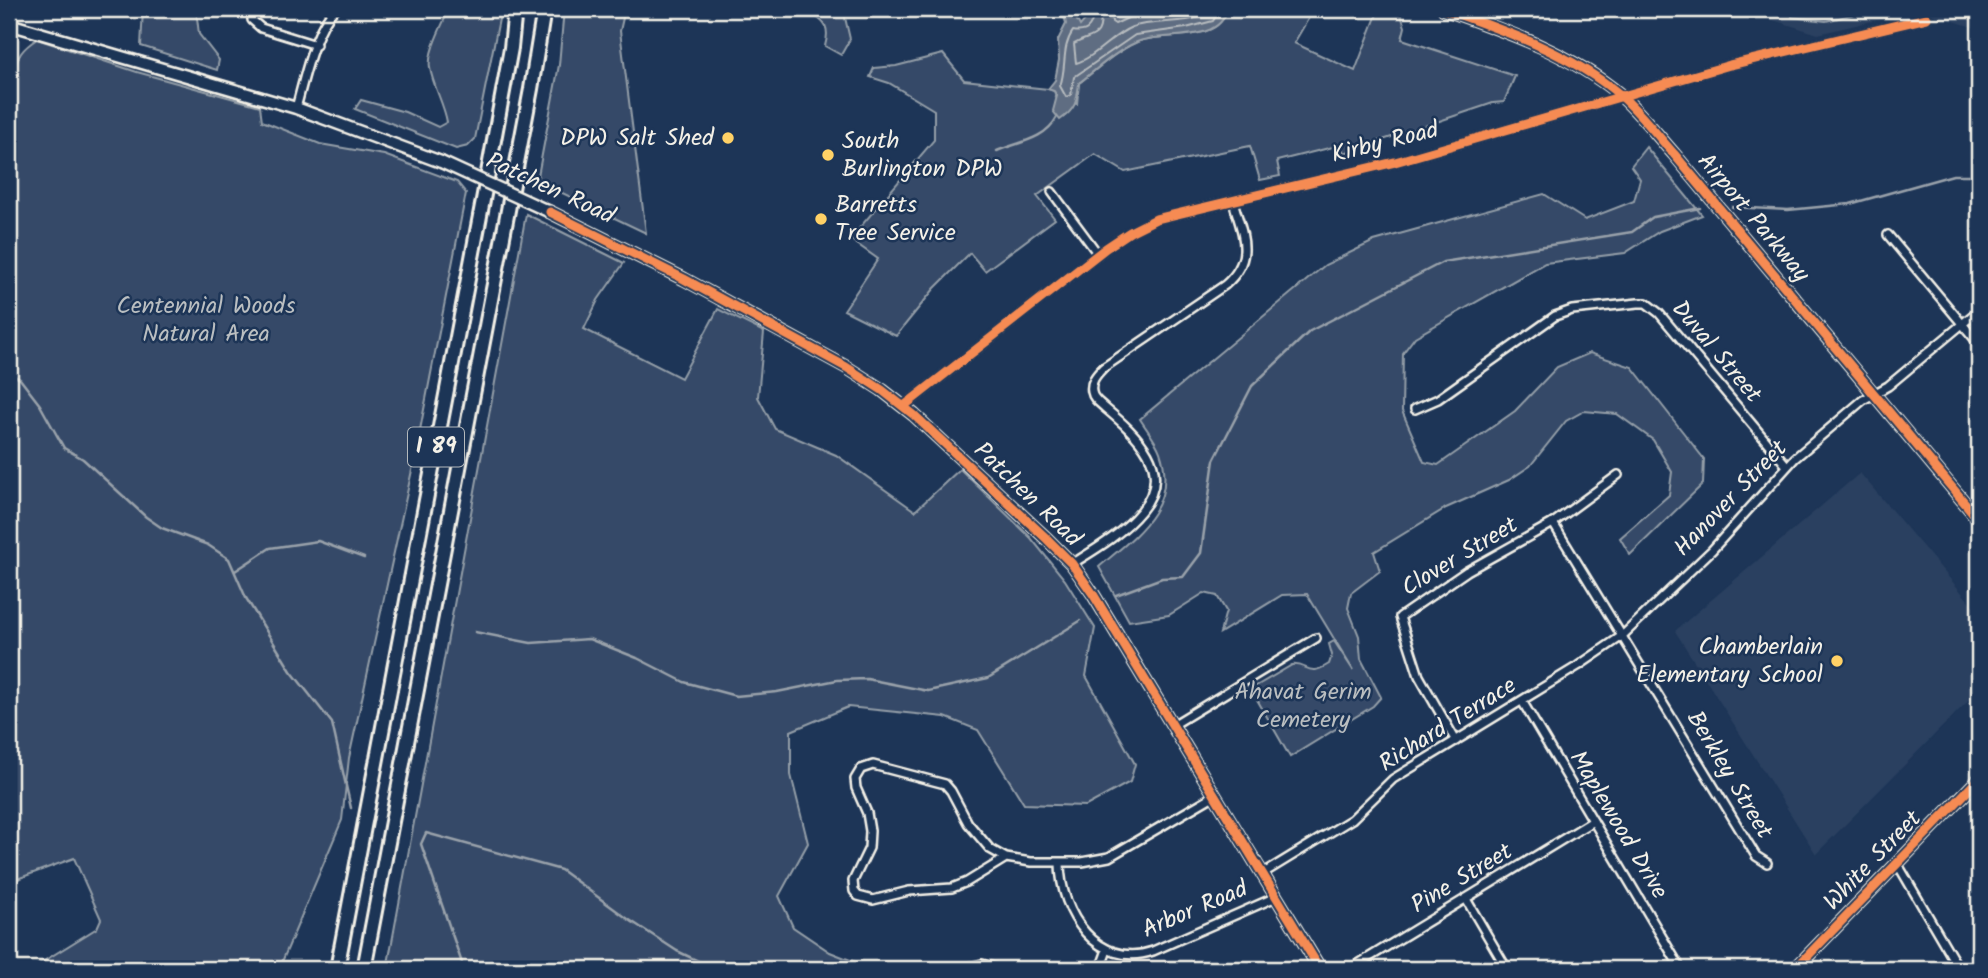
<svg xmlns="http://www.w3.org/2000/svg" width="1988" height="978" font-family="Kalam,sans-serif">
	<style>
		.built { fill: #2a4060 }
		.green { fill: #354a67; stroke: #949ea8; stroke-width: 2 }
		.water { fill: #5e6d82; stroke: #9aa2ab; stroke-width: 2 }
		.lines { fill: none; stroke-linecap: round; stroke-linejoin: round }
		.shore { stroke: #b8bcbf; stroke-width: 2 }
		.stream { stroke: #9aa2ab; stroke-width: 2.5 }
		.street-casing { stroke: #f4f1e8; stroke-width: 12 }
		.secondary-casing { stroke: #f4f1e8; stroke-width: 15 }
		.highway-casing { stroke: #f4f1e8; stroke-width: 18 }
		.street { stroke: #1d3557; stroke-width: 7 }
		.secondary { stroke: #1d3557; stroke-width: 10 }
		.highway { stroke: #1d3557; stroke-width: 12 }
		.secondary-bridge-casing { stroke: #f4f1e8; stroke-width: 15; stroke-linecap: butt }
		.secondary-bridge { stroke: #1d3557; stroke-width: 10 }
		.cycleway-casing { stroke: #1d3557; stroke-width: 13 }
		.cycleway { stroke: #f68b52; stroke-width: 9 }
		.poi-dot { fill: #ffd166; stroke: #1d3557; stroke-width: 2.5 }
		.labels { text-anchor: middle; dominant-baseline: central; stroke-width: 5; stroke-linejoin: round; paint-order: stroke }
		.shield { fill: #1d3557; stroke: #b4b9bc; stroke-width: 2 }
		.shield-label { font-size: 23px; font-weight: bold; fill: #f4f1e8 }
		.poi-label { font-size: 24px; fill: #f4f1e8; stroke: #1d3557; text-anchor: end }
		.street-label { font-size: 24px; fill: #f4f1e8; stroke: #1d3557 }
		.park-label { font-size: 24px; fill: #bbbfc1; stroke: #1d3557 }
	</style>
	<rect width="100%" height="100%" fill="#1d3557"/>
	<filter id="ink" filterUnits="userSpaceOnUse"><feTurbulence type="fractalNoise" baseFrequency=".0143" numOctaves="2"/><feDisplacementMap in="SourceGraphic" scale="14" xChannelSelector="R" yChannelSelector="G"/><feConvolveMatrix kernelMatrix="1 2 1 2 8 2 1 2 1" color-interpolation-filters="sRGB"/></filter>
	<g filter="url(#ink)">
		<g class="built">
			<polygon points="1738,9 1979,9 1979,29 1918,10 1818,34"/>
			<polygon points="1860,473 1979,613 1979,690 1816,854 1675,631"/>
		</g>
		<g class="green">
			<polygon points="143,9 196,9 199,34 219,60 217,70 141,46"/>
			<path d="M449 9H501L475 139 468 146 456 149 355 109 361 100 405 112 438 127 447 122C444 104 433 86 430 68 427 52 443 24 449 9Z"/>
			<polygon points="564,9 625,9 620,31 646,233 537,181 559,65"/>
			<path d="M812 9H843L850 39 841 55 825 46C830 28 826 21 809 13Z"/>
			<path d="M1227 9H1314L1294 43 1355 71 1379 9H1399L1405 27 1402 39 1515 76 1504 102 1493 103 1344 153 1341 145 1277 161 1280 176 1260 180 1250 146 1125 172 1095 154 1037 196 1055 219 985 271 970 253 934 289 896 336 844 310 878 259 850 239 934 140V110L889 83 870 77 874 68 896 66 943 54 964 80 1048 89 1054 91 1057 100 1077 104 1079 83C1097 69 1116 51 1137 42 1163 31 1219 45 1227 9Z"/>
			<polygon points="1793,9 1876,9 1826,21 1792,17"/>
			<path d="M37 39 137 72 260 106 262 121 320 144 384 155 457 182 466 193 414 461 349 758 342 820 279 969H31L97 928 101 919 74 858 9 882V78L15 73C16 56 23 48 37 39Z"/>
			<path d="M1646 147 1702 215 1660 231 1625 253 1545 263 1415 337 1403 353 1402 411 1424 462 1438 465 1515 411 1557 367 1590 353 1632 367 1704 459 1703 484 1630 555 1620 538 1669 495 1672 472 1653 440 1617 414 1584 411 1566 421 1530 466 1509 480 1446 508 1374 552 1380 571 1351 593 1348 608 1359 636 1361 659 1381 697 1373 706 1290 757 1251 689 1292 665C1308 663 1307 678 1329 664L1332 655 1329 644 1334 641 1353 670 1307 594 1282 595 1220 633 1226 611 1217 596 1204 593 1169 615 1129 621 1099 567C1135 536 1179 507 1160 452 1156 441 1147 430 1140 419L1325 265 1374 241 1544 194 1585 220 1634 201 1640 179 1631 166Z"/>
			<polygon points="526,214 624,263 598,300 584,329 681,378 718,309 764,332 758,397 775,429 836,455 915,511 960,469 1031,538 1065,580 1095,628 1086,676 1135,764 1130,782 1086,806 1024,804 978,730 945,717 848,707 791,731 791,775 808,843 779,896 793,927 830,952 873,969 387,969"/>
		</g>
		<path class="water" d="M1066 9H1071L1080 26 1086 19 1085 9H1227C1220 45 1162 31 1137 42 1116 51 1097 69 1079 83 1077 101 1076 109 1060 120L1053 111 1057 96 1054 91 1048 89 1055 80 1059 60 1058 40 1066 24 1065 19 1059 15Z"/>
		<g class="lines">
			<g class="shore">
				<path d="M1092 9C1094 24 1089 34 1073 31 1061 48 1067 67 1060 86L1066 97 1071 95 1074 77 1135 35 1186 28 1213 21 1220 9"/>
				<path d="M1100 9C1104 40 1092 34 1074 44L1076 63C1096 57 1112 35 1132 27 1151 19 1199 26 1211 9"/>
				<polyline points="1111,9 1112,22 1115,24 1132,16 1183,9"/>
			</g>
			<g class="stream">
				<path d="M997 151C1018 142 1045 140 1057 117"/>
				<polyline points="1732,207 1788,210 1850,204 1953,175 1979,175"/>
				<polyline points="9,373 20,379 40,405 64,448 83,459 146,517 162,528 208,545 229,559 246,598 291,671 332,723 351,808"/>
				<polyline points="235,571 270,548 318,541 364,558"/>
				<polyline points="1116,595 1162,578 1183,577 1201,553 1214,460 1252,386 1310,331 1443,262 1632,232 1653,217 1700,208"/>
				<polyline points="475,632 531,643 589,639 637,658 684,682 736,696 777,692 837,680 867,679 928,691 988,678 1080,621"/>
				<polyline points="464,969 421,844 426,833 561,870 628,919 677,951 715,969"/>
			</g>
			<defs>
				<g id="street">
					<polyline points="252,9 252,20 261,28 316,45"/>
					<path d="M296 108C304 80 314 29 335 9"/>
					<polyline points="1052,192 1098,254"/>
					<polyline points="1888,235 1979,344"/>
					<polyline points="904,406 1106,248 1130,232 1156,219 1395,162 1730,65 1927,18"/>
					<polyline points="1415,409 1438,399 1555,316 1572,310 1638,303 1646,303 1659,313 1787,466"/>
					<polyline points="1553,523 1756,856 1767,863"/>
					<path d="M1072 564C1096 549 1122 534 1141 511 1176 469 1136 434 1105 408 1100 403 1093 399 1092 392 1090 382 1096 375 1103 368L1225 285C1256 258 1242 234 1233 201"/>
					<polyline points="1522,701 1681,969"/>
					<polyline points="1173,725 1316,638"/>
					<polyline points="1456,741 1419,676 1400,617 1467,571 1553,523 1618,475"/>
					<polyline points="1006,858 967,882 952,888 909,891 873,900 858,896 854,891 853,881 869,848 870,831 867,813 856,788 855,779 861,769 873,765 945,784 951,791 968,823 990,849 1006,858 1031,862 1082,862 1109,857 1215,795"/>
					<path d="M1060 863C1060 913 1098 970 1153 951L1276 897"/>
					<polyline points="1897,863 1959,969"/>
					<polyline points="1262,874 1352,819 1393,779 1578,666 1622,636 1712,550 1795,458 1863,400 1888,386 1979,310"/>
					<polyline points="1466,899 1507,969"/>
					<polyline points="960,969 982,964 1000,969"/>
					<polyline points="1100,969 1107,950"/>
					<polyline points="1350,969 1593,821"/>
				</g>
				<g id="secondary">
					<path d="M1444 9C1505 31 1568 52 1619 94 1639 111 1656 134 1674 154L1979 520"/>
					<polyline points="9,24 296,108 441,162"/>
					<polyline points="550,212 684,279 846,367 882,390 914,415 1047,539 1072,564 1093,594 1320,969"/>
					<polyline points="1795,969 1979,779"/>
				</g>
				<g id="highway">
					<polyline points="337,969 483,200 511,48 515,9"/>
					<polyline points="364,969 531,89 544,9"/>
				</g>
			</defs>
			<use href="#street" class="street-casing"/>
			<use href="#secondary" class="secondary-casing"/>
			<use href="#highway" class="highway-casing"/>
			<use href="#street" class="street"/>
			<use href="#secondary" class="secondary"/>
			<use href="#highway" class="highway"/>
			<defs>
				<polyline id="secondary-bridge" points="441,162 550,212"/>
			</defs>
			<use href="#secondary-bridge" class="secondary-bridge-casing"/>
			<use href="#secondary-bridge" class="secondary-bridge"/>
			<defs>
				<g id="cycleway">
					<path d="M1444 9C1505 31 1568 52 1619 94 1639 111 1656 134 1674 154L1979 520"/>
					<polyline points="550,212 684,279 846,367 882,390 914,415 1047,539 1072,564 1093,594 1320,969"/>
					<polyline points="904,406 1106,248 1130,232 1156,219 1395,162 1730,65 1927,18"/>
					<polyline points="1795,969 1979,779"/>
				</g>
			</defs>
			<use href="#cycleway" class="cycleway-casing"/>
			<use href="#cycleway" class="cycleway"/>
		</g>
	</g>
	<g class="poi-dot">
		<circle cx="728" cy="138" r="7"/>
		<circle cx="828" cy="155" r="7"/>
		<circle cx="821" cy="219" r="7"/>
		<circle cx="1837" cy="661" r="7"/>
	</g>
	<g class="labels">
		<rect class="shield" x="408" y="427.5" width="56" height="39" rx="5"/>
		<g class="shield-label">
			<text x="436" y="447">I 89</text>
		</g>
		<g class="poi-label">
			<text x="714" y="138">DPW Salt Shed</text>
			<text x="842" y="141" text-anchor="start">South<tspan x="842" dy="28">Burlington DPW</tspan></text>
			<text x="835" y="205" text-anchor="start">Barretts<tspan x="835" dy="28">Tree Service</tspan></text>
			<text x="1823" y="647">Chamberlain<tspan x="1823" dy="28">Elementary School</tspan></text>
		</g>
		<g class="street-label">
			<text transform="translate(1385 143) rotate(-14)">Kirby Road</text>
			<text transform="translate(550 189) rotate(25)">Patchen Road</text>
			<text transform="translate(1753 218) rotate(50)">Airport Parkway</text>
			<text transform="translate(1716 352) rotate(50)">Duval Street</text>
			<text transform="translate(1027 495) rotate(44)">Patchen Road</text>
			<text transform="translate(1731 499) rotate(-46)">Hanover Street</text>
			<text transform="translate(1460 557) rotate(-31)">Clover Street</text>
			<text transform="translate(1448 725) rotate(-32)">Richard Terrace</text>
			<text transform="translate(1729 775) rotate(59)">Berkley Street</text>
			<text transform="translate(1618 825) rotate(59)">Maplewood Drive</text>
			<text transform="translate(1873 861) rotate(-46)">White Street</text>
			<text transform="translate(1462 879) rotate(-31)">Pine Street</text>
			<text transform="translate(1195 910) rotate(-23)">Arbor Road</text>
		</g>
		<g class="park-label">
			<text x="206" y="306">Centennial Woods<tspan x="206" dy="28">Natural Area</tspan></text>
			<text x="1303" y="692">Ahavat Gerim<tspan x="1303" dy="28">Cemetery</tspan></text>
		</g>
	</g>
	<rect width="1988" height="978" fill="none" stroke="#1d3557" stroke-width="35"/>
	<rect x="18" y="18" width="1953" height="943" fill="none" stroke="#f4f1e8" stroke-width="2.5" filter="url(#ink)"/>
</svg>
